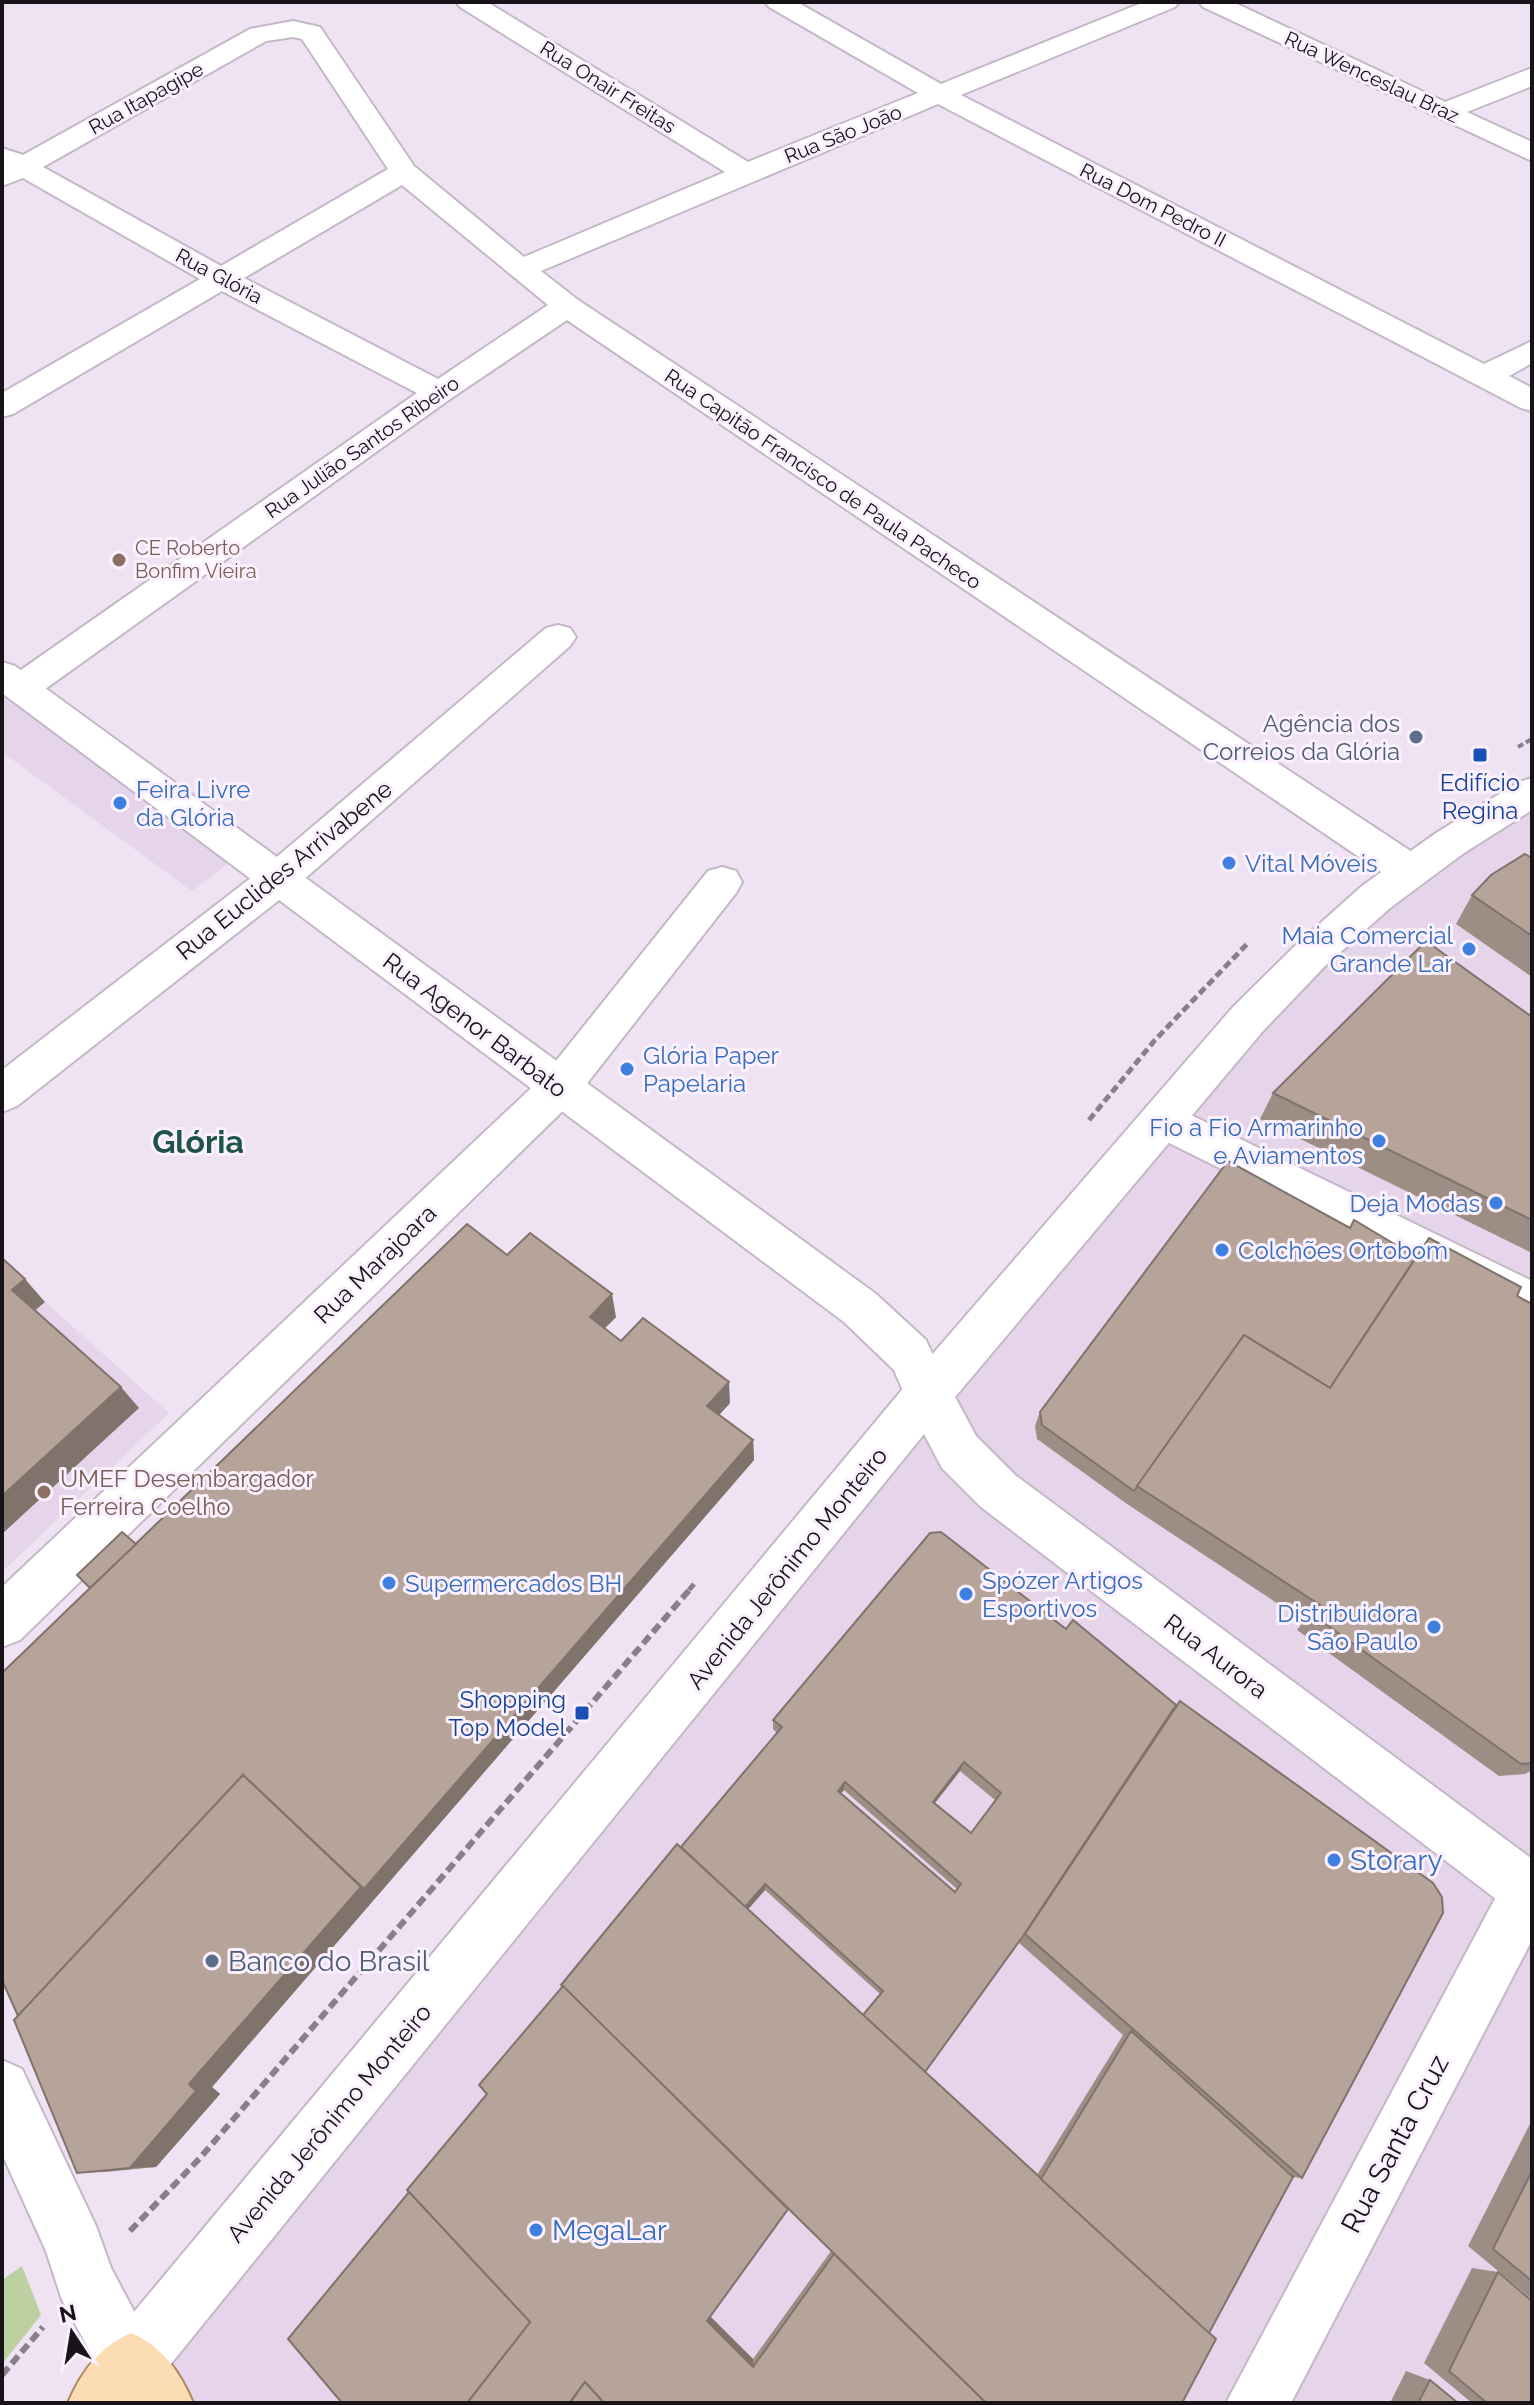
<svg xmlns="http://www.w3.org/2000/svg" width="1534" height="2405" font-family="Raleway,sans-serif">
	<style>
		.built { fill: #e5d4ea }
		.green { fill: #bdd0a2 }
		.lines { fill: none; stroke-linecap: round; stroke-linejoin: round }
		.minor-casing { stroke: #c4b8c7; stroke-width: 4 }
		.tertiary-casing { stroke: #c4b8c7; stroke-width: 4 }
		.secondary-casing { stroke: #c4b8c7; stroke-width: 4 }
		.primary-casing { stroke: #ab875c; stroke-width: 4 }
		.path-far2 { stroke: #887f8a; stroke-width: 4; stroke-dasharray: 6 3; stroke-linecap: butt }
		.path-far1 { stroke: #887f8a; stroke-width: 5; stroke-dasharray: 8 4; stroke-linecap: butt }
		.path { stroke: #887f8a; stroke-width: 6; stroke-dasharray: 10 5; stroke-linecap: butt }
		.minor { fill: #fff; fill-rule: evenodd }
		.tertiary { fill: #fff; fill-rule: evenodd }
		.secondary { fill: #fff; fill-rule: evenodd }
		.primary { fill: #fcddb3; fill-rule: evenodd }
		.wall { fill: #9d8d84; fill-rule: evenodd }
		.shaded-wall { fill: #7f736c }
		.building { fill: #b6a49a; stroke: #7f736c; stroke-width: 2; fill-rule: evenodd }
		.education-dot { fill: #8d6e63; stroke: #fbf1fe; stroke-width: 3 }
		.service-dot { fill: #5c6f8a; stroke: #fbf1fe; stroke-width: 3 }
		.transit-dot { fill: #1a4fb4; stroke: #fbf1fe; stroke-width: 3 }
		.shop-dot { fill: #3f7fe0; stroke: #fbf1fe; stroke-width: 3 }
		.labels { text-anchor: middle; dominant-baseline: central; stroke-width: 6; stroke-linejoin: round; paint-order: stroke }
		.far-street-label { font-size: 20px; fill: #171318; stroke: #fbf1fe }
		.far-education-label { font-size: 20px; fill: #785e54; stroke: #fbf1fe; text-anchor: start }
		.service-label { font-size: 24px; fill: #4e5e75; stroke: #fbf1fe; text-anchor: end }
		.transit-label { font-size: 24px; fill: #164399; stroke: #fbf1fe }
		.shop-label { font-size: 24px; fill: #366cbe; stroke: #fbf1fe; text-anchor: start }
		.street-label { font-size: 24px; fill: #171318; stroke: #fbf1fe }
		.education-label { font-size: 24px; fill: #785e54; stroke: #fbf1fe; text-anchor: start }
		.near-shop-label { font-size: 28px; fill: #366cbe; stroke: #fbf1fe; text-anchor: start }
		.near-service-label { font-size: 28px; fill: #4e5e75; stroke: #fbf1fe; text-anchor: start }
		.near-street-label { font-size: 28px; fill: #171318; stroke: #fbf1fe }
		.district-label { font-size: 32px; font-weight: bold; fill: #1e5448; stroke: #fbf1fe }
	</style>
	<rect width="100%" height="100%" fill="#efe2f2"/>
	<g class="built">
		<polygon points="2,686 239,855 192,891 2,752"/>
		<polygon points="1532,792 1532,2403 162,2403 131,2364 1248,1019"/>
		<polygon points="2,1263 169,1413 2,1572"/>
	</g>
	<polygon class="green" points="22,2266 41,2315 2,2364 2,2280"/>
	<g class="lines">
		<defs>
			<g id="minor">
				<path d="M456 2H487L748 162 918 93 769 7 765 2H797L941 84 1144 2H1179L1175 7 961 95 1484 364 1532 341V363L1509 376 1532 388V411L1521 408 938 104 541 271 578 300 1424 860 1429 871 1424 882 1410 886 1396 882 567 320 450 399 34 697 21 701 8 697 3 688 8 679 417 393 222 291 13 414 2 417V393L200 279 23 178 2 186V148L23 155 250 29 293 21 320 27 414 166 524 257 725 172 460 7ZM293 37 302 39 388 169 221 266 43 167 266 41ZM402 185 548 305 438 379 244 278Z"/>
				<polygon points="1199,2 1233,2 1445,102 1532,68 1532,86 1467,112 1532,142 1532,161 1203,7"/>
				<polygon points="558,625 570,628 576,637 570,646 293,889 17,1106 2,1112 2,1070 265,867 546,628"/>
				<polygon points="722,867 736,871 742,882 736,893 574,1100 20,1640 2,1647 2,1587 544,1076 708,871"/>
				<polygon points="1162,1101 1532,1281 1532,1323 1147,1132 1141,1119 1147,1106"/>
				<polygon points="1532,1857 1532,1940 1291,2403 1226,2403 1513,1865"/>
			</g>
			<g id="tertiary">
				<polygon points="2,662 15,666 876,1294 926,1340 951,1394 945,1409 928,1416 911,1409 894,1370 844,1322 2,693"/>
				<polygon points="2,2060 22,2069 96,2226 111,2268 162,2364 153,2386 131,2395 109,2386 62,2300 46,2251 2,2154"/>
			</g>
			<polygon id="secondary" points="1532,778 1532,810 1464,853 1390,908 1325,966 1263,1031 955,1397 976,1436 1015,1475 1532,1859 1532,1920 1513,1912 981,1507 942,1468 924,1434 153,2386 131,2395 109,2386 100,2364 109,2342 911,1379 1233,1007 1297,944 1362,886 1436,833 1519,782"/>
			<path id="primary" d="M131 2333C162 2346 180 2372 193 2403H68C81 2372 100 2346 131 2333Z"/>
		</defs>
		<use href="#minor" class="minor-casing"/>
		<use href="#tertiary" class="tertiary-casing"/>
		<use href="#secondary" class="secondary-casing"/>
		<use href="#primary" class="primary-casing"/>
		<polyline class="path-far2" points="1518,747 1532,739"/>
		<g class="path-far1">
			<polyline points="1089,1120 1155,1040 1248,943"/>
			<polyline points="689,1590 694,1584"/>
		</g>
		<g class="path">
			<polyline points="130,2231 200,2158 691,1588"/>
			<polyline points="2,2375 43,2327"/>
		</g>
		<use href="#minor" class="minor"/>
		<use href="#tertiary" class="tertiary"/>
		<use href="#secondary" class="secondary"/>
		<use href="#primary" class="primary"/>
	</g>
	<g class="wall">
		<polygon points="1532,855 1532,977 1456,924 1472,895"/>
		<polygon points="1532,1017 1532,1253 1260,1119 1273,1093"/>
		<polygon points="1350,1228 1415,1257 1429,1238 1517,1296 1532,1763 1532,1770 1525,1774 1499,1776 1297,1630 1304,1621 1127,1504 1037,1439 1035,1426 1040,1412"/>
		<polygon points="507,1255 616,1317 605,1328 621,1341 730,1403 719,1415 753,1440 754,1460 212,2087 220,2094 156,2167 106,2172 77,2173 18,2016 136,1544"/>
		<path d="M1066 1629 1176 1705 1180 1701 1302 2178 1293 2177 1209 2333 342 2403 409 2192 681 1847 777 1733 773 1729V1720ZM960 1771 995 1800 971 1833 935 1803ZM844 1790 957 1889 955 1892 841 1793ZM765 1890 880 1994 863 2015 748 1909ZM1018 1942 1123 2035 1037 2175 925 2072ZM788 2209 831 2251 753 2359 710 2317Z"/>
		<polygon points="1532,2120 1532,2299 1468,2246"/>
		<polygon points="1472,2268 1498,2272 1532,2403 1472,2403 1424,2363"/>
		<polygon points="1406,2371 1430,2380 1458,2403 1390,2403"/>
	</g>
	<g class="shaded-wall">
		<polygon points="25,1279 45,1302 32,1313 12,1290"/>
		<polygon points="612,1294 616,1317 594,1339 590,1317"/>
		<polygon points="729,1382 730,1403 709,1426 707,1406"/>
		<polygon points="121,1387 139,1408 2,1534 2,1496"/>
		<polygon points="753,1440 754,1460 212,2087 220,2094 156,2167 130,2168 189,2084 247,1778"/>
		<polygon points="964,1762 960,1771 930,1809 933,1802"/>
		<polygon points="845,1782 844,1790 836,1798 838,1791"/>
		<polygon points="765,1884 765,1890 744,1914 743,1909"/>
		<polygon points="709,2315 753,2359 753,2367 707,2321"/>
	</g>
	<g class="building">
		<polygon points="1525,854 1532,858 1532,936 1472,895 1491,875"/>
		<polygon points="1426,941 1532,1017 1532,1220 1273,1093"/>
		<polygon points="1228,1161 1350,1228 1354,1220 1416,1257 1330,1388 1244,1335 1134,1491 1042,1425 1040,1412"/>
		<polygon points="467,1224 507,1255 530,1233 612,1294 590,1317 621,1341 643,1318 729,1382 707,1406 753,1440 364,1889 243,1775 18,2016 2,1980 2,1673"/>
		<polygon points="1429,1238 1521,1287 1517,1296 1532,1304 1532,1763 1521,1764 1313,1615 1320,1605 1137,1486 1244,1335 1330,1388"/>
		<polygon points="2,1258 25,1279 12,1290 121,1387 2,1496"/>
		<polygon points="122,1532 136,1544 90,1588 77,1575"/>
		<path d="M941 1532 1066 1629 1073 1620 1176 1705 1023 1936 925 2072 863 2015 883 1991 765 1884 745 1907 681 1847 782 1727 773 1720 930 1533ZM964 1762 1001 1793 971 1833 933 1802ZM845 1782 961 1884 955 1892 838 1791Z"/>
		<polygon points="1180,1701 1433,1883 1442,1897 1443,1913 1302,2178 1025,1934"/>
		<polygon points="243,1775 361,1887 189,2084 196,2091 130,2168 77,2173 14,2020"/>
		<polygon points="677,1844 1216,2339 1182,2403 986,2403 561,1985"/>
		<polygon points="563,1986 788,2209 707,2321 753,2367 834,2254 986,2403 604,2403 585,2382 569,2403 467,2403 530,2322 407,2190 487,2094 479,2085"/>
		<polygon points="1131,2031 1293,2177 1209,2333 1041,2179"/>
		<polygon points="1532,2171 1532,2281 1493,2249"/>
		<polygon points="409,2192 530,2322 467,2403 342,2403 288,2339"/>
		<polygon points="1498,2272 1532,2301 1532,2403 1487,2403 1449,2371"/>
		<polygon points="1430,2380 1458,2403 1418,2403"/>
		<polygon points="585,2382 604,2403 570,2403"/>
	</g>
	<g class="education-dot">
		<circle cx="119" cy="560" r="8"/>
		<circle cx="44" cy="1492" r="8"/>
	</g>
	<g class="service-dot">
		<circle cx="1416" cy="737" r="8"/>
		<circle cx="212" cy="1961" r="8"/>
	</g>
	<g class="transit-dot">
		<rect x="1472" y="747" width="16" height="16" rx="4"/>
		<rect x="574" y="1705" width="16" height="16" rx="4"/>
	</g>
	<g class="shop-dot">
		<circle cx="120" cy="803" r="8"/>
		<circle cx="1229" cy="863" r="8"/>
		<circle cx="1469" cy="949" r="8"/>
		<circle cx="627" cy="1069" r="8"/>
		<circle cx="1379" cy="1141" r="8"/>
		<circle cx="1496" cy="1203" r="8"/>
		<circle cx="1222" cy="1250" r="8"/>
		<circle cx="389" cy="1583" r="8"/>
		<circle cx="966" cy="1594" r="8"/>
		<circle cx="1434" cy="1627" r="8"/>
		<circle cx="1334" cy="1860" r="8"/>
		<circle cx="536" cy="2230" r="8"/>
	</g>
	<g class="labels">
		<g class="far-street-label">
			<text transform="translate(1372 77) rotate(25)">Rua Wenceslau Braz</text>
			<text transform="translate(608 87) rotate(32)">Rua Onair Freitas</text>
			<text transform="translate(146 98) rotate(-29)">Rua Itapagipe</text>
			<text transform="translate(843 134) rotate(-22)">Rua São João</text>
			<text transform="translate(1153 205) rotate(27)">Rua Dom Pedro II</text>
			<text transform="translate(219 276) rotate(28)">Rua Glória</text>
			<text transform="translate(362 447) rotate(-35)">Rua Julião Santos Ribeiro</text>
			<text transform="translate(823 479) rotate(34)">Rua Capitão Francisco de Paula Pacheco</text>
		</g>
		<g class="far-education-label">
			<text x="135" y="548">CE Roberto<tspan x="135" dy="23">Bonfim Vieira</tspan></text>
		</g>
		<g class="service-label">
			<text x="1400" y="723">Agência dos<tspan x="1400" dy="28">Correios da Glória</tspan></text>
		</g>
		<g class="transit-label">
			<text x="1480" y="782">Edifício<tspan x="1480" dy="28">Regina</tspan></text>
			<text x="566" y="1699" text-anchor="end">Shopping<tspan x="566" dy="28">Top Model</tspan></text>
		</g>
		<g class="shop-label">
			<text x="136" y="789">Feira Livre<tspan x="136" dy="28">da Glória</tspan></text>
			<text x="1245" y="863">Vital Móveis</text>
			<text x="1453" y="935" text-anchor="end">Maia Comercial<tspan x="1453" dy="28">Grande Lar</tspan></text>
			<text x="643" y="1055">Glória Paper<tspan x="643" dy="28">Papelaria</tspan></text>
			<text x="1363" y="1127" text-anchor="end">Fio a Fio Armarinho<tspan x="1363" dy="28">e Aviamentos</tspan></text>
			<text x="1480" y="1203" text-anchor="end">Deja Modas</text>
			<text x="1238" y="1250">Colchões Ortobom</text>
			<text x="982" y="1580">Spózer Artigos<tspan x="982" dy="28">Esportivos</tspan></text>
			<text x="405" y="1583">Supermercados BH</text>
			<text x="1418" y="1613" text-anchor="end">Distribuidora<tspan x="1418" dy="28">São Paulo</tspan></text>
		</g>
		<g class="street-label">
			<text transform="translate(284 870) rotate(-39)">Rua Euclides Arrivabene</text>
			<text transform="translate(475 1025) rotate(37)">Rua Agenor Barbato</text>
			<text transform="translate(375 1264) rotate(-44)">Rua Marajoara</text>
			<text transform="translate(787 1568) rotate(-51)">Avenida Jerônimo Monteiro</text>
			<text transform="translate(1216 1656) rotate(37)">Rua Aurora</text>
			<text transform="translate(329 2123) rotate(-50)">Avenida Jerônimo Monteiro</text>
		</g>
		<g class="education-label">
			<text x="60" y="1478">UMEF Desembargador<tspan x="60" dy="28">Ferreira Coelho</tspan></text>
		</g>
		<g class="near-shop-label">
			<text x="1350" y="1860">Storary</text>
			<text x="552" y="2230">MegaLar</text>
		</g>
		<g class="near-service-label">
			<text x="228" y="1961">Banco do Brasil</text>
		</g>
		<g class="near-street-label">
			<text transform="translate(1395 2144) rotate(-62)">Rua Santa Cruz</text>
		</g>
		<g class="district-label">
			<text x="198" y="1141">Glória</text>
		</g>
	</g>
	<rect width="1534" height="2405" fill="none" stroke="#171318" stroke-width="8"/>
	<g transform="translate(72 2333) rotate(348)" stroke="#fbf1fe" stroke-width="6" paint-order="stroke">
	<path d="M0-6L14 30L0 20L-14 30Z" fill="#171318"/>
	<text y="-12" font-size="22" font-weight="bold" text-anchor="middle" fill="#171318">N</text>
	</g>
</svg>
